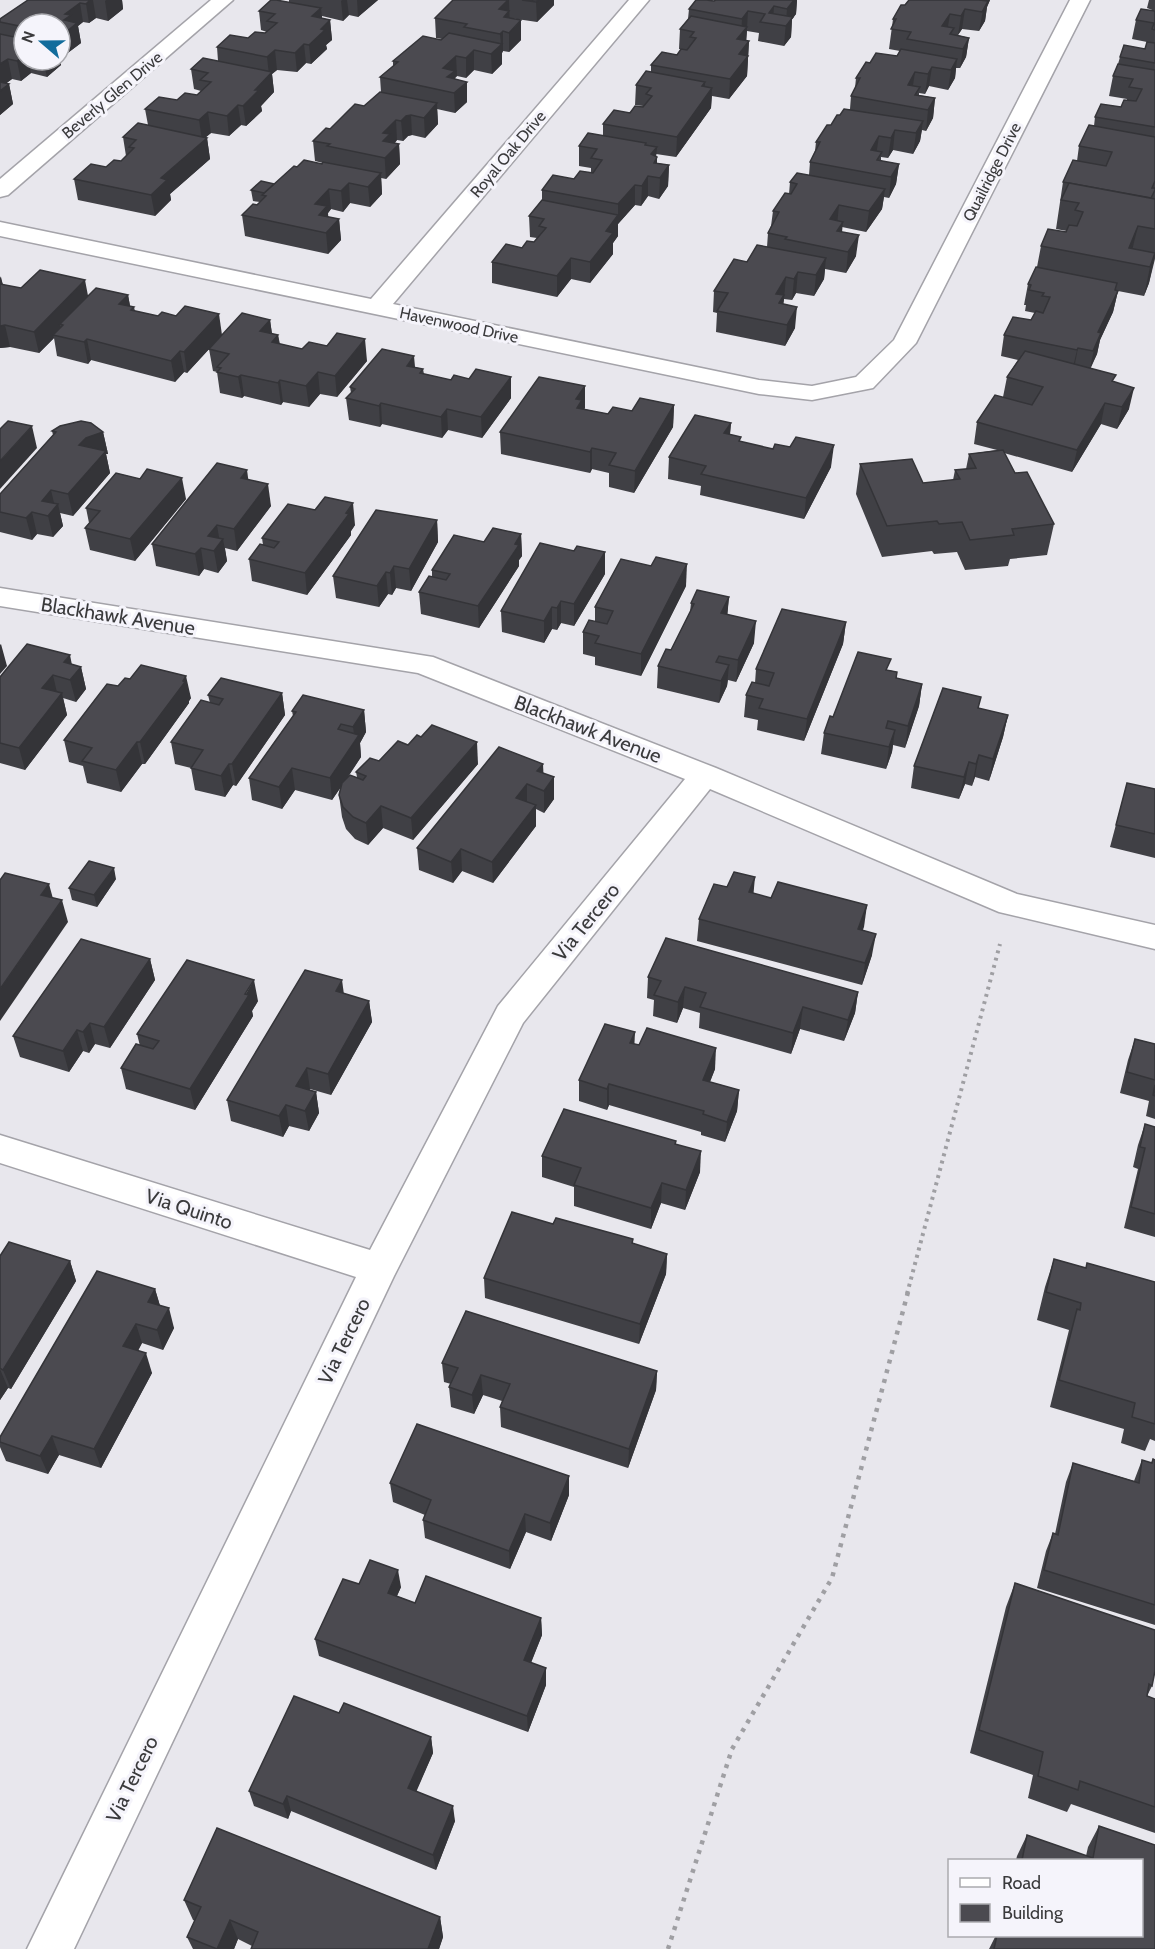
<svg xmlns="http://www.w3.org/2000/svg" width="1155" height="1949" font-family="Cabin,sans-serif">
	<style>
		.lines { fill: none; stroke-linecap: round; stroke-linejoin: round }
		.minor-casing { stroke: #a4a3a9; stroke-width: 3 }
		.path-far1 { stroke: #9f9fa3; stroke-width: 4; stroke-dasharray: 3 4.5; stroke-linecap: butt }
		.path { stroke: #9f9fa3; stroke-width: 4.5; stroke-dasharray: 4 6; stroke-linecap: butt }
		.minor { fill: #fff; fill-rule: evenodd }
		.wall { fill: #404045 }
		.shaded-wall { fill: #343438 }
		.building { fill: #4b4a50; stroke: #343438; stroke-width: 1.5 }
		.labels { text-anchor: middle; dominant-baseline: central; stroke-width: 6; stroke-linejoin: round; paint-order: stroke }
		.far-street-label { font-size: 16px; fill: #3a3a3c; stroke: #f5f4fb }
		.street-label { font-size: 20px; fill: #3a3a3c; stroke: #f5f4fb }
	</style>
	<rect width="100%" height="100%" fill="#e8e7ed"/>
	<g class="lines">
		<defs>
			<g id="minor">
				<polygon points="211,0 233,0 8,195 0,197 0,179"/>
				<polygon points="629,0 649,0 393,304 759,380 812,386 856,377 894,340 1070,0 1090,0 916,343 873,388 812,400 759,394 0,236 0,222 371,299"/>
				<polygon points="0,588 433,657 716,768 1017,894 1155,925 1155,949 999,912 710,789 523,1023 394,1276 74,1949 27,1949 356,1277 0,1163 0,1135 370,1250 498,1006 685,779 418,673 0,606"/>
			</g>
		</defs>
		<use href="#minor" class="minor-casing"/>
		<polyline class="path-far1" points="907,1294 1000,944"/>
		<polyline class="path" points="668,1949 732,1749 832,1578 908,1292"/>
		<use href="#minor" class="minor"/>
	</g>
	<g class="wall">
		<polygon points="28,0 122,0 123,9 108,21 96,18 89,23 83,22 78,26 81,43 65,55 60,54 60,24 24,24 24,60 60,60 61,65 47,77 31,73 21,81 12,79 5,84 9,84 13,104 0,115 0,19"/>
		<polygon points="289,0 378,0 358,17 349,15 343,21 322,16 322,18 330,20 332,40 326,45 327,49 311,64 306,63 297,72 277,70 272,74 274,92 261,106 262,111 246,126 241,125 229,136 211,133 205,138 207,138 210,159 170,194 171,200 155,216 78,200 74,179 121,161 126,156 123,137 148,125 145,109 197,95 201,91 194,89 191,69 218,61 217,47 265,33 267,32 261,30 259,11 289,3"/>
		<polygon points="453,0 554,0 554,5 537,22 510,18 521,40 509,52 503,51 502,53 502,64 492,74 474,70 466,78 457,76 455,78 467,102 455,113 437,109 438,124 425,138 412,135 408,136 403,141 397,140 395,143 399,144 400,164 386,179 381,178 382,194 370,207 350,203 343,212 331,209 328,213 328,217 339,219 341,240 328,254 245,236 242,215 260,202 253,201 251,190 274,184 297,167 322,164 323,163 315,161 313,141 364,106 381,92 380,77 393,66 393,61 442,39 436,38 435,18"/>
		<polygon points="797,0 796,14 792,19 791,37 784,46 758,41 759,33 747,31 746,41 749,41 747,76 729,99 712,96 711,108 676,157 656,154 656,156 657,157 657,163 669,165 668,186 659,199 648,196 641,206 635,205 618,224 618,236 613,243 613,254 590,283 571,279 557,297 492,283 492,262 534,242 537,238 530,237 529,216 542,200 542,190 591,173 591,168 579,166 579,146 603,136 603,124 643,106 635,105 636,85 651,72 651,65 677,55 681,49 679,49 680,29 688,19 689,9 714,1"/>
		<polygon points="909,0 990,0 987,7 985,21 979,31 962,29 958,35 969,38 966,57 960,68 956,68 955,78 948,90 929,86 925,94 919,93 919,95 935,98 933,118 926,131 922,130 920,141 913,154 893,150 888,158 881,157 881,161 899,164 896,184 889,198 884,197 882,209 866,232 842,227 842,232 856,256 846,273 825,269 824,279 814,296 796,293 792,300 784,299 783,304 795,328 785,346 716,332 717,313 713,312 714,291 747,262 767,247 768,233 771,226 773,211 789,194 790,182 809,175 810,162 815,151 816,142 840,115 850,109 851,96 855,88 856,78 870,63 897,56 900,51 889,49 893,19"/>
		<polygon points="1149,0 1155,0 1155,11 1147,8"/>
		<polygon points="1155,11 1155,259 1149,283 1144,296 1118,291 1113,312 1100,340 1097,354 1090,368 1114,382 1129,409 1117,429 1101,424 1072,472 1004,453 1015,473 1054,524 1047,555 1010,559 1008,566 965,570 957,552 934,554 932,551 882,557 856,494 860,464 923,483 953,480 955,470 966,469 969,454 997,450 974,444 977,422 1003,397 1007,377 1018,360 1001,356 1004,335 1031,320 1035,313 1025,311 1026,305 1024,305 1028,284 1037,267 1041,246 1066,232 1067,231 1056,229 1063,182 1077,161 1079,146 1094,126 1095,117 1121,107 1127,100 1127,99 1109,96 1113,76 1118,64 1120,57 1145,49 1147,42 1132,39 1136,20"/>
		<polygon points="0,276 3,285 21,288 88,295 128,295 130,306 134,307 135,311 222,335 187,373 184,372 175,382 91,360 88,364 57,356 54,338 39,353 10,347 0,348"/>
		<polygon points="270,320 272,334 278,335 280,344 302,349 367,361 337,397 320,394 309,407 283,402 281,405 244,396 242,398 220,393 217,372 213,371 209,349"/>
		<polygon points="415,367 423,369 424,374 451,380 511,377 511,398 482,438 448,430 442,438 382,424 380,427 349,420 346,398 351,393 350,387"/>
		<polygon points="585,386 585,408 584,409 608,414 674,405 673,427 634,493 609,487 609,473 592,469 590,473 501,454 500,432"/>
		<polygon points="731,423 730,434 741,442 831,467 804,519 700,495 701,486 668,479 669,457"/>
		<polygon points="52,431 103,432 108,454 106,454 110,473 73,516 60,513 63,526 53,537 37,534 32,540 0,532 0,494 53,435"/>
		<polygon points="140,479 186,499 135,561 90,550 85,528 89,523 86,508"/>
		<polygon points="249,480 271,506 237,551 225,548 227,561 218,573 204,569 199,576 156,566 152,544"/>
		<polygon points="437,520 438,542 411,591 396,588 392,595 388,594 379,607 336,598 333,576"/>
		<polygon points="355,525 351,531 351,535 307,595 252,581 249,559 263,545 262,538"/>
		<polygon points="521,534 522,556 519,560 519,566 479,628 421,614 419,592 432,577 432,570 484,542"/>
		<polygon points="605,574 574,626 561,623 557,630 552,629 544,643 502,632 501,611"/>
		<polygon points="686,586 641,676 595,665 595,657 583,654 583,632 595,622 595,607"/>
		<polygon points="729,597 727,615 754,643 736,682 728,680 727,686 719,703 657,688 658,666 671,650 690,612 691,603"/>
		<polygon points="846,622 843,644 804,741 757,730 758,720 744,717 746,695 755,683 756,669"/>
		<polygon points="72,665 81,667 86,689 76,702 63,698 67,715 25,770 0,763 0,677"/>
		<polygon points="889,670 897,672 897,679 922,684 919,706 905,748 893,745 892,752 886,769 821,754 824,733 833,717"/>
		<polygon points="118,686 191,698 189,701 189,703 145,764 142,764 121,792 87,783 83,766 69,762 64,740"/>
		<polygon points="282,693 285,715 236,786 233,785 225,797 195,790 191,768 175,764 171,742 210,703 208,695"/>
		<polygon points="979,709 1008,715 1003,737 989,781 975,777 972,786 965,784 959,799 911,788 914,766"/>
		<polygon points="364,710 366,732 360,743 361,757 348,777 357,777 356,772 379,761 408,745 478,764 413,840 383,828 368,845 355,839 346,829 342,817 339,795 341,787 332,800 295,790 282,809 252,800 249,778 293,716 292,711"/>
		<polygon points="544,773 554,799 544,813 536,809 536,826 493,883 462,871 453,883 419,870 417,848"/>
		<polygon points="1127,783 1155,789 1155,858 1110,847"/>
		<polygon points="116,879 97,907 72,900 69,888"/>
		<polygon points="727,887 771,898 867,905 862,930 872,955 862,985 697,941 699,919"/>
		<polygon points="150,959 155,980 110,1048 95,1044 89,1053 83,1051 69,1072 20,1057 13,1036"/>
		<polygon points="648,977 858,992 855,1013 844,1041 800,1029 791,1054 699,1028 700,1013 683,1008 677,1023 653,1016 654,1000 647,998"/>
		<polygon points="344,994 369,1001 372,1022 331,1095 310,1089 309,1090 316,1092 319,1113 309,1131 289,1126 283,1137 231,1121 227,1100"/>
		<polygon points="258,1001 252,1011 253,1016 195,1110 126,1089 121,1068 140,1046 137,1034"/>
		<polygon points="1135,1039 1155,1044 1155,1119 1146,1116 1149,1101 1120,1093 1128,1060"/>
		<polygon points="634,1044 715,1069 710,1082 739,1090 737,1111 725,1142 701,1135 701,1132 609,1105 607,1110 579,1101 579,1080"/>
		<polygon points="1145,1124 1155,1127 1155,1237 1124,1228 1138,1169 1133,1167 1138,1145"/>
		<polygon points="676,1144 700,1172 685,1210 661,1203 651,1229 574,1206 574,1187 542,1177 542,1156"/>
		<polygon points="553,1224 633,1239 633,1244 667,1254 666,1274 639,1344 485,1298 484,1278"/>
		<polygon points="0,1256 70,1261 76,1281 11,1389 8,1388 0,1400"/>
		<polygon points="1054,1259 1086,1268 1155,1282 1155,1441 1150,1439 1145,1451 1121,1443 1124,1429 1050,1407 1069,1330 1037,1320 1045,1287"/>
		<polygon points="155,1289 160,1306 174,1328 163,1350 142,1343 138,1351 152,1373 101,1468 59,1455 48,1474 6,1461 0,1447 0,1437"/>
		<polygon points="442,1363 657,1371 656,1390 628,1468 501,1427 500,1407 502,1401 483,1395 474,1414 451,1407 449,1387 451,1384 444,1382"/>
		<polygon points="1153,1459 1155,1460 1155,1625 1037,1588 1046,1551 1053,1533 1055,1534 1066,1482 1073,1463 1134,1481 1142,1460 1151,1463"/>
		<polygon points="390,1483 569,1495 551,1541 526,1532 510,1569 425,1538 423,1520 425,1515 393,1502"/>
		<polygon points="1015,1583 1152,1686 1147,1696 1155,1699 1155,1833 1071,1804 1067,1812 1028,1798 1033,1775 970,1753 1006,1607"/>
		<polygon points="359,1584 401,1587 397,1596 415,1603 541,1618 542,1635 531,1663 546,1668 546,1685 528,1732 319,1656 315,1639"/>
		<polygon points="339,1713 431,1737 433,1753 416,1791 455,1821 436,1870 291,1811 288,1819 254,1806 249,1791"/>
		<polygon points="1099,1826 1155,1845 1155,1949 989,1949 996,1935 1142,1935 1142,1860 1016,1860 1017,1856 1027,1835 1086,1856 1088,1847"/>
		<polygon points="184,1900 440,1917 443,1937 439,1949 251,1949 252,1946 238,1939 234,1949 193,1949 187,1937 195,1921 193,1920"/>
	</g>
	<g class="shaded-wall">
		<polygon points="90,0 93,0 96,18 89,23 86,4"/>
		<polygon points="106,0 122,0 123,9 108,21 105,1"/>
		<polygon points="342,0 347,0 349,15 343,21 341,1"/>
		<polygon points="357,0 378,0 358,17"/>
		<polygon points="508,0 509,0 510,31 499,9"/>
		<polygon points="539,0 554,0 554,5 537,22 536,2"/>
		<polygon points="794,0 797,0 796,14 792,19 791,37 784,46 787,9"/>
		<polygon points="985,0 990,0 987,7 985,21 979,31"/>
		<polygon points="80,3 83,22 78,26 81,43 65,55 61,36 65,14"/>
		<polygon points="774,6 773,24 769,13"/>
		<polygon points="321,8 323,27 330,20 332,40 326,45 327,49 311,64 309,45 312,16"/>
		<polygon points="965,9 962,29 958,35 961,16"/>
		<polygon points="748,11 746,45 749,41 747,76 729,99 730,79 737,39 741,35 742,19"/>
		<polygon points="950,14 947,33 940,46 942,26"/>
		<polygon points="521,20 521,40 509,52 509,33"/>
		<polygon points="503,31 503,51 502,53 502,64 492,74 491,54 501,45 500,34"/>
		<polygon points="969,38 966,57 960,68 963,49"/>
		<polygon points="304,44 306,63 297,72 295,53"/>
		<polygon points="275,50 277,70 272,74 274,92 261,106 262,111 246,126 243,106 255,90 269,75 267,57"/>
		<polygon points="474,50 474,70 466,78 466,58"/>
		<polygon points="24,55 24,60 28,60 31,73 21,81 17,61"/>
		<polygon points="456,56 457,76 455,78 456,91 443,68"/>
		<polygon points="8,59 12,79 4,85 9,84 13,104 0,115 0,64"/>
		<polygon points="957,59 955,78 948,90 951,70"/>
		<polygon points="43,60 60,60 61,65 47,77"/>
		<polygon points="932,67 929,86 925,94 928,74"/>
		<polygon points="915,72 912,92 908,85"/>
		<polygon points="467,82 467,102 455,113 454,93"/>
		<polygon points="705,82 704,100 712,88 711,108 676,157 677,137"/>
		<polygon points="935,98 933,118 926,131 928,110"/>
		<polygon points="437,103 438,124 425,138 424,118"/>
		<polygon points="238,105 241,125 229,136 227,116"/>
		<polygon points="208,112 211,133 202,140 199,120"/>
		<polygon points="411,115 412,135 408,136 403,141 401,121 406,116"/>
		<polygon points="396,120 397,140 390,147 399,144 400,164 386,179 383,133"/>
		<polygon points="923,121 920,141 913,154 916,133"/>
		<polygon points="895,130 893,150 888,158 891,138"/>
		<polygon points="879,136 876,156 871,150"/>
		<polygon points="207,138 210,159 170,194 171,200 155,216 151,195 161,178"/>
		<polygon points="657,147 656,159 657,157 657,178 651,154"/>
		<polygon points="899,164 896,184 889,198 891,177"/>
		<polygon points="669,165 668,186 659,199 660,178"/>
		<polygon points="381,173 382,194 370,207 368,187"/>
		<polygon points="648,176 648,196 641,206 642,186"/>
		<polygon points="349,183 350,203 343,212 341,191"/>
		<polygon points="635,185 635,205 618,224 618,236 613,243 613,254 590,283 590,262 606,231 618,216 618,204"/>
		<polygon points="329,189 331,209 328,213 329,227 324,232 315,204"/>
		<polygon points="885,189 882,209 866,232 869,211"/>
		<polygon points="839,205 837,226 830,219"/>
		<polygon points="339,219 341,240 328,254 326,233"/>
		<polygon points="843,222 841,242 837,231"/>
		<polygon points="1138,226 1131,255 1129,248"/>
		<polygon points="859,235 856,256 846,273 848,252"/>
		<polygon points="1155,255 1149,283 1144,296 1150,267"/>
		<polygon points="571,258 571,279 557,297 557,276"/>
		<polygon points="826,258 824,279 814,296 816,275"/>
		<polygon points="798,272 796,293 792,300 794,279"/>
		<polygon points="1,277 6,298 0,304 0,278"/>
		<polygon points="786,277 784,299 782,316 776,294"/>
		<polygon points="85,280 89,301 63,325 60,324 61,330 53,335 54,338 39,353 34,332"/>
		<polygon points="1117,283 1113,300 1118,291 1113,312 1100,340 1097,354 1089,372 1098,332"/>
		<polygon points="128,295 132,316 119,304"/>
		<polygon points="797,307 795,328 785,346 787,325"/>
		<polygon points="219,314 222,335 187,373 184,352"/>
		<polygon points="270,320 273,341 260,331"/>
		<polygon points="5,325 10,347 0,348 0,326"/>
		<polygon points="278,335 281,357 272,342"/>
		<polygon points="87,339 91,360 88,364 84,342"/>
		<polygon points="365,339 367,361 337,397 335,376"/>
		<polygon points="1078,348 1074,369 1072,371 1077,350"/>
		<polygon points="180,351 184,372 175,382 171,361"/>
		<polygon points="414,356 416,378 407,366"/>
		<polygon points="318,372 320,394 309,407 306,386"/>
		<polygon points="241,375 244,396 242,398 238,377"/>
		<polygon points="511,377 511,398 482,438 481,417"/>
		<polygon points="280,380 283,402 281,405 278,383"/>
		<polygon points="585,386 585,408 582,412 577,429 576,399"/>
		<polygon points="1134,388 1129,409 1117,429 1122,407"/>
		<polygon points="381,403 382,424 380,427 379,406"/>
		<polygon points="1105,403 1101,424 1072,472 1077,450"/>
		<polygon points="674,405 673,427 634,493 635,471"/>
		<polygon points="447,409 448,430 442,438 441,417"/>
		<polygon points="731,423 729,444 724,433"/>
		<polygon points="32,426 37,448 0,489 0,461"/>
		<polygon points="103,432 108,454 106,454 110,473 73,516 68,494 79,445 86,438"/>
		<polygon points="834,445 831,467 804,519 806,498"/>
		<polygon points="592,448 592,469 590,473 590,452"/>
		<polygon points="247,470 250,492 241,478"/>
		<polygon points="182,478 186,499 135,561 130,539"/>
		<polygon points="268,484 271,506 237,551 234,529"/>
		<polygon points="51,490 55,507 58,504 63,526 53,537 48,516 42,501"/>
		<polygon points="353,503 355,525 351,531 351,535 307,595 305,573"/>
		<polygon points="32,512 37,534 32,540 26,518"/>
		<polygon points="437,520 438,542 411,591 409,569"/>
		<polygon points="217,525 220,543 223,539 227,561 218,573 214,551 208,536"/>
		<polygon points="521,534 522,556 519,560 519,566 479,628 478,606"/>
		<polygon points="201,548 204,569 199,576 195,554"/>
		<polygon points="605,552 605,574 574,626 574,604"/>
		<polygon points="687,564 686,586 641,676 641,654"/>
		<polygon points="394,566 396,588 392,595 390,573"/>
		<polygon points="386,572 388,594 379,607 377,586"/>
		<polygon points="729,597 727,619 721,613"/>
		<polygon points="561,601 561,623 557,630 557,608"/>
		<polygon points="552,607 552,629 544,643 544,621"/>
		<polygon points="756,621 754,643 736,682 738,660"/>
		<polygon points="846,622 843,644 804,741 807,719"/>
		<polygon points="1,644 7,666 0,674 0,645"/>
		<polygon points="70,655 74,675 81,667 86,689 76,702 70,680 64,662"/>
		<polygon points="729,665 727,686 719,703 721,681"/>
		<polygon points="53,675 58,697 42,688"/>
		<polygon points="186,676 191,698 189,701 189,703 145,764 140,742"/>
		<polygon points="922,684 919,706 905,748 908,726"/>
		<polygon points="62,693 67,715 25,770 19,748"/>
		<polygon points="282,693 285,715 236,786 232,764"/>
		<polygon points="364,710 366,732 360,743 361,757 332,800 330,778 355,741 353,727"/>
		<polygon points="1008,715 1003,737 989,781 993,759"/>
		<polygon points="895,730 892,752 886,769 889,747"/>
		<polygon points="137,742 142,764 121,792 116,770"/>
		<polygon points="477,742 478,764 413,840 411,818"/>
		<polygon points="979,755 975,777 972,786 976,764"/>
		<polygon points="969,762 965,784 959,799 964,777"/>
		<polygon points="229,764 233,785 225,797 221,776"/>
		<polygon points="543,764 544,785 537,771"/>
		<polygon points="292,768 295,790 282,809 279,787"/>
		<polygon points="554,777 554,799 544,813 544,791"/>
		<polygon points="527,784 527,806 516,798"/>
		<polygon points="536,805 536,826 493,883 492,862"/>
		<polygon points="381,806 383,828 368,845 366,823"/>
		<polygon points="461,849 462,871 453,883 451,862"/>
		<polygon points="114,868 116,879 97,907 94,895"/>
		<polygon points="755,877 753,899 749,892"/>
		<polygon points="49,884 55,906 41,895"/>
		<polygon points="62,900 68,922 0,1021 0,989"/>
		<polygon points="867,905 864,927 855,951 858,929"/>
		<polygon points="876,934 872,955 862,985 865,963"/>
		<polygon points="150,959 155,980 110,1048 104,1027"/>
		<polygon points="254,980 258,1001 252,1011 253,1016 195,1110 190,1089"/>
		<polygon points="342,980 345,1002 336,991"/>
		<polygon points="685,987 683,1008 677,1023 678,1002"/>
		<polygon points="858,992 855,1013 844,1041 848,1020"/>
		<polygon points="369,1001 372,1022 331,1095 328,1074"/>
		<polygon points="803,1007 800,1029 791,1054 793,1033"/>
		<polygon points="90,1023 95,1044 89,1053 83,1032"/>
		<polygon points="77,1030 83,1051 69,1072 63,1051"/>
		<polygon points="635,1032 634,1053 630,1043"/>
		<polygon points="716,1048 715,1069 702,1101 703,1080"/>
		<polygon points="307,1068 310,1089 300,1107 296,1086"/>
		<polygon points="609,1084 609,1105 607,1110 607,1089"/>
		<polygon points="739,1090 737,1111 725,1142 727,1122"/>
		<polygon points="316,1092 319,1113 309,1131 305,1111"/>
		<polygon points="286,1105 289,1126 283,1137 279,1116"/>
		<polygon points="701,1151 700,1172 685,1210 686,1190"/>
		<polygon points="662,1183 661,1203 651,1229 651,1208"/>
		<polygon points="667,1254 666,1274 639,1344 640,1324"/>
		<polygon points="70,1261 76,1281 11,1389 3,1370"/>
		<polygon points="155,1289 161,1309 148,1302"/>
		<polygon points="169,1308 174,1328 163,1350 157,1330"/>
		<polygon points="136,1324 142,1343 129,1366 123,1346"/>
		<polygon points="146,1353 152,1373 101,1468 94,1449"/>
		<polygon points="0,1369 8,1388 0,1400"/>
		<polygon points="657,1371 656,1390 628,1468 629,1449"/>
		<polygon points="481,1375 483,1395 474,1414 472,1395"/>
		<polygon points="52,1436 59,1455 48,1474 40,1456"/>
		<polygon points="569,1476 569,1495 551,1541 550,1523"/>
		<polygon points="525,1514 526,1532 510,1569 509,1551"/>
		<polygon points="398,1570 401,1587 390,1611 388,1593"/>
		<polygon points="541,1618 542,1635 525,1677 524,1660"/>
		<polygon points="546,1668 546,1685 528,1732 527,1716"/>
		<polygon points="431,1737 433,1753 411,1804 408,1788"/>
		<polygon points="287,1796 291,1811 288,1819 283,1804"/>
		<polygon points="453,1806 455,1821 436,1870 433,1855"/>
		<polygon points="440,1917 443,1937 439,1949 428,1949"/>
		<polygon points="230,1920 238,1939 234,1949 217,1949"/>
	</g>
	<g class="building">
		<polygon points="28,0 90,0 86,4 80,3 65,14 71,15 64,20 77,23 61,36 60,35 60,24 24,24 24,27 0,22 0,19"/>
		<polygon points="271,0 276,0 321,8 312,16 330,20 321,29 325,30 309,45 304,44 295,53 275,50 267,57 217,47 230,35 248,38 255,32 265,33 277,23 267,21 275,14 259,11"/>
		<polygon points="453,0 508,0 499,9 509,11 504,17 521,20 509,33 503,31 500,34 464,27 467,24 435,18"/>
		<polygon points="522,0 539,0 536,2"/>
		<polygon points="696,0 706,0 714,1 716,0 794,0 787,9 774,6 769,13 793,17 786,26 760,22 765,14 748,11 742,19 689,9"/>
		<polygon points="909,0 979,0 988,1 982,12 965,9 961,16 950,14 942,26 954,28 950,34 969,38 963,49 907,39 911,32 891,29 896,19 893,19 901,5 905,5"/>
		<polygon points="1141,9 1155,11 1155,30 1152,29 1154,23 1136,20"/>
		<polygon points="691,16 747,27 737,39 749,41 739,54 748,56 730,79 651,65 662,52 677,55 681,49 687,50 696,38 690,37 694,32 680,29"/>
		<polygon points="449,33 502,44 491,54 474,50 466,58 456,56 443,68 455,71 447,77 467,82 454,93 380,77 398,62 393,61 423,36 441,40"/>
		<polygon points="0,34 24,39 24,55 17,61 8,59 0,64"/>
		<polygon points="1147,42 1155,43 1155,63 1120,57 1124,45 1145,49"/>
		<polygon points="901,49 957,59 951,70 932,67 928,74 915,72 908,85 920,87 915,95 935,98 928,110 851,96 860,78 856,78 866,62 870,63 876,53 897,56"/>
		<polygon points="203,58 272,72 255,90 259,90 243,106 238,105 227,116 208,112 199,120 145,109 159,97 177,100 185,93 197,95 211,82 200,80 208,73 191,69"/>
		<polygon points="1118,64 1155,70 1155,127 1095,117 1101,104 1121,107 1124,100 1136,101 1142,89 1129,87 1133,79 1113,76"/>
		<polygon points="646,71 705,82 702,86 712,88 677,137 603,124 614,110 630,113 635,106 643,107 652,96 646,94 651,88 636,85"/>
		<polygon points="0,82 9,84 0,91"/>
		<polygon points="380,92 437,103 424,118 411,115 406,116 401,121 396,120 383,133 390,134 383,141 399,144 385,158 327,146 330,144 313,141 326,128 330,129 355,104 364,106"/>
		<polygon points="844,109 923,121 916,133 895,130 891,138 879,136 871,150 882,152 877,160 899,164 891,177 810,162 820,142 816,142 827,125 831,125 837,115 840,115"/>
		<polygon points="138,123 207,138 161,178 167,180 151,195 74,179 91,164 106,167 114,160 121,161 134,148 129,147 136,140 123,137"/>
		<polygon points="1089,125 1155,137 1155,181 1152,188 1155,188 1155,190 1151,198 1063,182 1073,160 1106,166 1112,152 1079,146"/>
		<polygon points="588,133 646,143 645,145 657,147 651,154 657,157 654,163 669,165 660,178 648,176 642,186 635,185 618,204 542,190 553,175 574,179 580,171 593,173 602,160 591,158 597,149 579,146"/>
		<polygon points="304,160 322,164 323,162 381,173 368,187 349,183 341,191 329,189 315,204 327,206 319,215 339,219 326,233 242,215 253,204 257,205 266,196 262,195 294,166 297,167"/>
		<polygon points="797,173 885,189 869,211 839,205 830,219 843,222 837,231 859,235 848,252 785,239 787,237 768,233 779,212 773,211 785,193 791,194 797,184 790,182"/>
		<polygon points="261,181 274,184 264,193 251,190"/>
		<polygon points="1069,183 1155,199 1155,229 1138,226 1129,248 1155,253 1150,267 1041,246 1048,229 1066,232 1069,225 1077,226 1083,212 1075,210 1079,203 1061,200"/>
		<polygon points="542,200 618,215 606,231 613,233 590,262 571,258 557,276 492,262 506,244 522,248 527,241 534,242 546,228 539,226 544,219 529,216"/>
		<polygon points="757,245 826,258 816,275 798,272 794,279 786,277 776,294 784,295 779,303 797,307 787,325 717,311 728,293 714,291 734,259 747,262"/>
		<polygon points="1036,267 1117,283 1115,290 1118,291 1098,332 1101,333 1093,351 1078,348 1077,350 1004,335 1013,317 1031,320 1036,311 1043,313 1050,297 1042,296 1044,293 1029,290 1031,285 1028,284"/>
		<polygon points="40,270 85,280 34,332 5,325 0,326 0,284 21,288"/>
		<polygon points="96,288 128,295 119,304 134,307 131,310 158,316 162,312 176,316 185,306 219,314 184,352 180,351 171,361 87,339 84,342 53,335 63,325 60,324"/>
		<polygon points="242,313 270,320 260,331 278,335 272,342 302,349 309,342 327,346 337,333 365,339 335,376 318,372 306,386 280,380 278,383 241,375 238,377 217,372 221,368 217,367 229,354 209,349"/>
		<polygon points="382,349 414,356 407,366 423,369 420,373 451,380 454,375 469,379 476,369 511,377 481,417 447,409 441,417 381,403 379,406 346,398 355,389 350,387"/>
		<polygon points="1025,351 1116,375 1112,381 1134,388 1122,407 1105,403 1077,450 977,422 995,395 1032,405 1043,387 1007,377"/>
		<polygon points="539,377 585,386 576,399 582,400 577,408 608,414 613,407 632,411 640,398 674,405 635,471 609,465 616,453 592,448 590,452 500,432"/>
		<polygon points="695,415 731,423 724,433 741,437 739,441 773,449 775,444 790,447 796,437 834,445 806,498 701,474 706,466 669,457"/>
		<polygon points="8,421 32,426 0,461 0,429"/>
		<polygon points="81,421 91,423 103,432 86,438 79,445 106,451 68,494 51,490 42,501 58,504 48,516 32,512 26,518 0,512 0,494 56,432 52,431 60,426"/>
		<polygon points="1003,450 1015,473 1027,472 1054,524 1012,529 1014,535 970,540 962,522 939,524 937,521 887,526 860,464 912,459 923,483 960,479 955,470 976,468 969,454"/>
		<polygon points="217,463 247,470 241,478 268,484 234,529 217,525 208,536 223,539 214,551 201,548 195,554 152,544"/>
		<polygon points="147,469 182,478 130,539 85,528 100,511 86,508 116,473 140,479"/>
		<polygon points="325,497 353,503 346,513 349,514 305,573 249,559 260,544 274,548 279,542 262,538 288,504 315,510"/>
		<polygon points="376,510 437,520 409,569 394,566 390,573 386,572 377,586 333,576"/>
		<polygon points="493,528 521,534 515,544 519,545 478,606 419,592 429,576 446,580 450,574 432,570 454,535 484,542"/>
		<polygon points="540,543 574,551 577,546 605,552 574,604 561,601 557,608 552,607 544,621 501,611"/>
		<polygon points="656,557 687,564 641,654 595,643 599,636 583,632 589,620 607,624 613,611 595,607 621,559 651,566"/>
		<polygon points="697,590 729,597 721,613 756,621 738,660 719,656 716,662 729,665 721,681 658,666 666,649 671,650 694,604 691,603"/>
		<polygon points="782,609 846,622 807,719 759,708 763,699 746,695 752,682 769,686 774,673 756,669"/>
		<polygon points="27,644 70,655 64,662 81,667 70,680 53,675 42,688 62,693 19,748 0,743 0,677"/>
		<polygon points="858,652 891,659 886,670 897,672 896,678 922,684 908,726 888,721 886,728 895,730 889,747 824,733 830,716 833,717"/>
		<polygon points="141,665 186,676 183,681 185,682 140,742 137,742 116,770 82,761 92,748 64,740 107,684 118,686 125,678 130,679"/>
		<polygon points="221,678 282,693 232,764 229,764 221,776 191,768 203,750 171,742 201,700 219,705 223,699 208,695"/>
		<polygon points="943,688 981,697 978,708 1008,715 993,759 979,755 976,764 969,762 964,777 914,766"/>
		<polygon points="303,695 364,710 353,727 341,724 338,729 359,735 330,778 292,768 279,787 249,778 296,712 292,711"/>
		<polygon points="432,725 477,742 411,818 381,806 366,823 353,817 343,807 339,795 342,783 350,775 363,780 366,776 356,772 370,758 379,761 398,741 408,745 417,735 421,737"/>
		<polygon points="499,747 543,764 537,771 554,777 544,791 527,784 516,798 536,805 492,862 461,849 451,862 417,848"/>
		<polygon points="1127,783 1155,789 1155,834 1116,825"/>
		<polygon points="89,861 114,868 94,895 69,888"/>
		<polygon points="734,872 755,877 749,892 771,898 778,882 867,905 858,929 876,934 865,963 699,919 714,884 727,887"/>
		<polygon points="5,873 49,884 41,895 62,900 0,989 0,880"/>
		<polygon points="666,938 858,992 848,1020 803,1007 793,1033 700,1007 706,993 685,987 678,1002 654,995 661,981 648,977"/>
		<polygon points="81,939 150,959 104,1027 90,1023 83,1032 77,1030 63,1051 13,1036"/>
		<polygon points="187,960 254,980 245,994 249,995 190,1089 121,1068 136,1044 153,1049 159,1041 137,1034"/>
		<polygon points="305,970 342,980 336,991 369,1001 328,1074 307,1068 296,1086 316,1092 305,1111 286,1105 279,1116 227,1100"/>
		<polygon points="605,1024 635,1032 630,1043 639,1045 647,1028 716,1048 703,1080 739,1090 727,1122 703,1114 704,1111 609,1084 607,1089 579,1080"/>
		<polygon points="1135,1039 1155,1044 1155,1080 1127,1072"/>
		<polygon points="1155,1085 1155,1096 1153,1095"/>
		<polygon points="564,1109 676,1141 675,1144 701,1151 686,1190 662,1183 651,1208 574,1185 581,1168 542,1156"/>
		<polygon points="1145,1124 1155,1127 1155,1214 1131,1207 1145,1148 1140,1147"/>
		<polygon points="512,1212 553,1224 556,1218 633,1239 632,1243 667,1254 640,1324 484,1278"/>
		<polygon points="9,1242 70,1261 3,1370 0,1368 0,1256"/>
		<polygon points="1054,1259 1086,1268 1087,1263 1155,1282 1155,1424 1132,1417 1135,1403 1059,1380 1077,1309 1080,1310 1081,1303 1046,1292"/>
		<polygon points="97,1271 155,1289 148,1302 169,1308 157,1330 136,1324 123,1346 146,1353 94,1449 52,1436 40,1456 0,1442 0,1437"/>
		<polygon points="466,1311 657,1371 629,1449 500,1407 510,1384 481,1375 472,1395 449,1387 458,1368 442,1363"/>
		<polygon points="417,1424 569,1476 550,1523 525,1514 509,1551 423,1520 431,1500 390,1483"/>
		<polygon points="1153,1459 1155,1460 1155,1605 1044,1570 1053,1533 1058,1535 1073,1463 1139,1483 1142,1460 1152,1463"/>
		<polygon points="370,1560 398,1570 388,1593 415,1603 426,1576 541,1618 524,1660 546,1668 527,1716 315,1639 343,1579 359,1584"/>
		<polygon points="1015,1583 1155,1630 1155,1671 1152,1686 1149,1684 1147,1696 1155,1699 1155,1807 1080,1781 1078,1790 1038,1776 1043,1752 979,1730"/>
		<polygon points="294,1696 339,1713 344,1703 431,1737 408,1788 453,1806 433,1855 287,1796 283,1804 249,1791"/>
		<polygon points="1099,1826 1155,1845 1155,1949 994,1949 997,1935 1142,1935 1142,1860 1022,1860 1027,1835 1093,1858"/>
		<polygon points="217,1828 440,1917 428,1949 251,1949 258,1932 230,1920 217,1949 187,1937 201,1907 184,1900"/>
	</g>
	<g class="labels">
		<g class="far-street-label">
			<text transform="translate(112 95) rotate(-40)">Beverly Glen Drive</text>
			<text transform="translate(508 154) rotate(-50)">Royal Oak Drive</text>
			<text transform="translate(992 172) rotate(-63)">Quailridge Drive</text>
			<text transform="translate(459 325) rotate(12)">Havenwood Drive</text>
		</g>
		<g class="street-label">
			<text transform="translate(118 616) rotate(9)">Blackhawk Avenue</text>
			<text transform="translate(588 729) rotate(21)">Blackhawk Avenue</text>
			<text transform="translate(586 922) rotate(-51)">Via Tercero</text>
			<text transform="translate(189 1209) rotate(18)">Via Quinto</text>
			<text transform="translate(344 1341) rotate(-64)">Via Tercero</text>
			<text transform="translate(132 1779) rotate(-64)">Via Tercero</text>
		</g>
	</g>
	<rect x="948" y="1859" width="195" height="78" fill="#f5f4fb" stroke="#aaaaaf" stroke-width="1.5"/>
	<rect x="960" y="1878" width="30" height="9" fill="#ffffff" stroke="#aaaaaf" stroke-width="1.5"/>
	<text x="1002" y="1889" font-size="18" fill="#3a3a3c">Road</text>
	<rect x="960" y="1904" width="30" height="18" fill="#4b4a50" stroke="#aaaaaf" stroke-width="1.5"/>
	<text x="1002" y="1919" font-size="18" fill="#3a3a3c">Building</text>
	<g transform="translate(42 42) rotate(290)"><circle r="28" fill="#f5f4fb" stroke="#aaaaaf" stroke-width="1.5"/>
	<path d="M0-4.5L10 22L0 15L-10 22Z" fill="#126c9c"/>
	<text y="-9" font-size="16" font-weight="bold" text-anchor="middle" fill="#3a3a3c">N</text>
	</g>
</svg>
